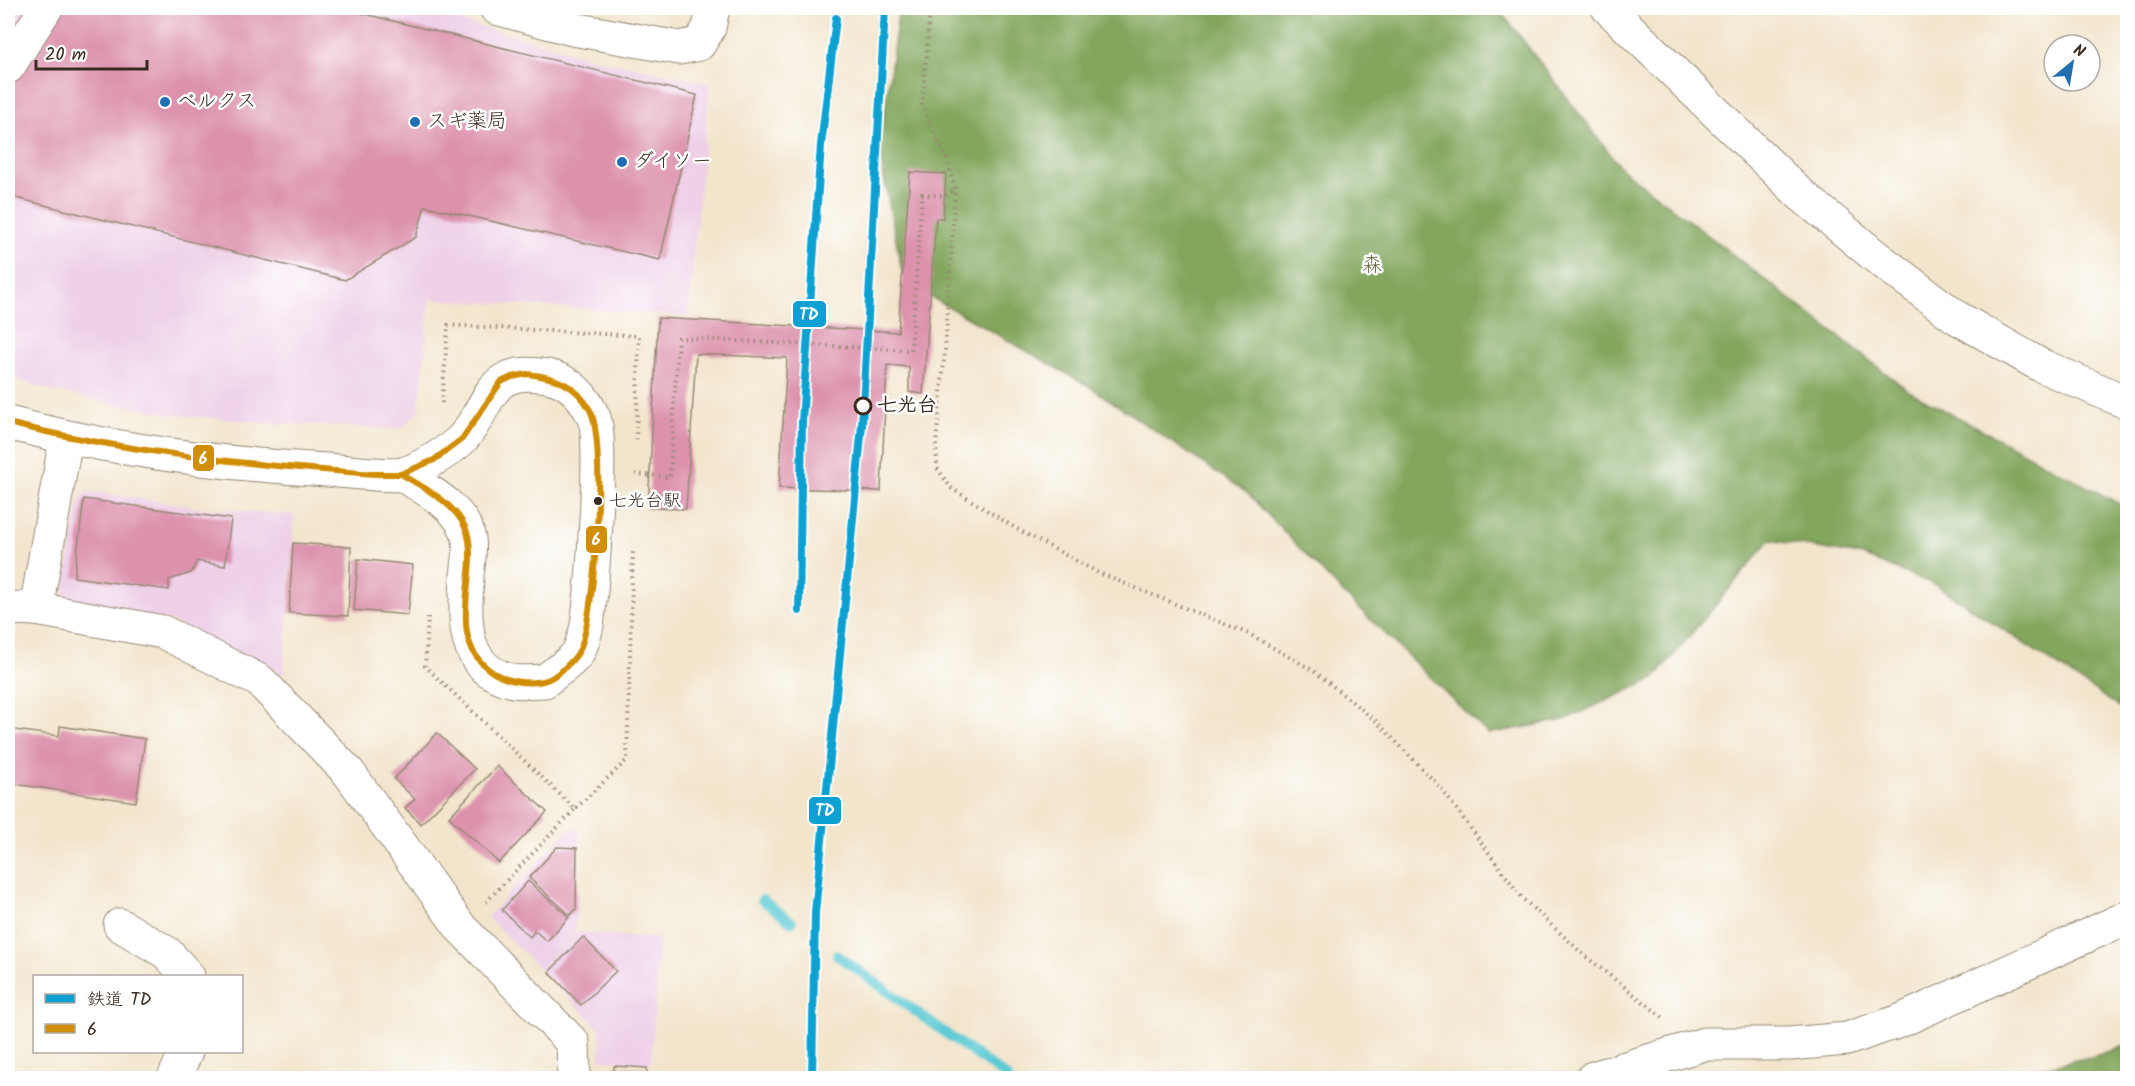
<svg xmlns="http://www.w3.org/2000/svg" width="2135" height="1086" font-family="Kalam,'Klee One',sans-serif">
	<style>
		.built { fill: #eed0e7 }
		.forest { fill: #81a65c; stroke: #5e683d; stroke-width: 1.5 }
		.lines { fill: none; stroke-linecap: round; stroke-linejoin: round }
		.stream { stroke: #5dcad4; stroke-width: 10 }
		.building { fill: #dc92ad }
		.minor-casing { stroke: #968875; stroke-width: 35 }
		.path { stroke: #968875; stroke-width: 4; stroke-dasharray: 1.5 4.5; stroke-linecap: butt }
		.minor { stroke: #fff; stroke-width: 33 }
		.bus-1-casing { stroke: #fff; stroke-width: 10 }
		.bus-1 { stroke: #d18d06; stroke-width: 6 }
		.rail-1-casing { stroke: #fff; stroke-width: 12 }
		.rail-1 { stroke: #0ca1d2; stroke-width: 8 }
		.poi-dot { fill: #1f6fb2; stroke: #fff; stroke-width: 2 }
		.stop-dot { fill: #fff; stroke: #3b2a1e; stroke-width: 3 }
		.bus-dot { fill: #3b2a1e; stroke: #fff; stroke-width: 2 }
		.labels { text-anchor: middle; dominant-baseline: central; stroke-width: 5; stroke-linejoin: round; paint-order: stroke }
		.bus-label { font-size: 18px; fill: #3b2a1e; stroke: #fff; text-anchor: start }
		.poi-label { font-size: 20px; fill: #3b2a1e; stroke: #fff; text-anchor: start }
		.park-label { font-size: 20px; fill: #5f5e38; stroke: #fff }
		.stop-label { font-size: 20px; font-weight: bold; fill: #3b2a1e; stroke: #fff; text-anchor: start }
		.line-badge { stroke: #fff; stroke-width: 2 }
		.badge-label { font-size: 16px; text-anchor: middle; font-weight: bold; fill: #fff }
	</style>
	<rect width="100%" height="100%" fill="#fff"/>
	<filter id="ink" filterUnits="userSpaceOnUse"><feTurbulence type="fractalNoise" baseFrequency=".0167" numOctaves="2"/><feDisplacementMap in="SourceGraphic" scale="12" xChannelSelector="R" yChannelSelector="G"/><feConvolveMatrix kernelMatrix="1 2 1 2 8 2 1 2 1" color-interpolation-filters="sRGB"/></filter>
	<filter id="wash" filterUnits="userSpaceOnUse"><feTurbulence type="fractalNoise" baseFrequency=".008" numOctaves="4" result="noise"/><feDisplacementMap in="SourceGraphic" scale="24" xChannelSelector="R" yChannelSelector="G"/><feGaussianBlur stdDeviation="1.35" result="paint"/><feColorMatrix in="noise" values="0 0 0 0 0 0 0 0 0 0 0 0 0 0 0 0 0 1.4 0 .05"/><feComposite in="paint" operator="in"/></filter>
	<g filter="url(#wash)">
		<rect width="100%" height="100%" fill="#f2e5cc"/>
		<g class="built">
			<polygon points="15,8 416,8 595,59 710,83 688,316 430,299 419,411 401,429 267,423 169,414 52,391 8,376 8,18"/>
			<polygon points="87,491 204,508 294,515 284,675 170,621 70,607 63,596 79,502"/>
			<polygon points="569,829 580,830 575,931 540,969 487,917"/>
			<polygon points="575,932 659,939 651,1064 600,1059 600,1029 540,970"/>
		</g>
		<g class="forest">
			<polygon points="899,8 1498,8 1621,168 1909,391 2127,508 2127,712 1936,585 1860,555 1770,540 1654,679 1564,720 1488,734 1337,587 1247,493 1087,385 904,282 879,151"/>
			<polygon points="2127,1045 2127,1078 1994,1078 2095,1056"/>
		</g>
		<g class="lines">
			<g class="stream">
				<polyline points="762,900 792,922"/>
				<polyline points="837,955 1008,1078"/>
			</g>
		</g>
		<g id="blocks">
			<g class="building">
				<polygon points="27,8 340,8 697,95 660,260 425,206 416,237 345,280 8,196 8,38"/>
				<polygon points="910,172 946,174 943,218 936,218 923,394 909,392 909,367 887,365 881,491 779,488 787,358 696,354 686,509 648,508 658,318 898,332"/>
				<polygon points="84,499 231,519 225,566 197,561 191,573 169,580 169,590 74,577"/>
				<polygon points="293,543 351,547 348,616 289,613"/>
				<polygon points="358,559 413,565 408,615 354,610"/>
				<polygon points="60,726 145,739 136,802 8,783 8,729 59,736"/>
				<polygon points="437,733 475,769 421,824 405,808 415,799 394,779"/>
				<polygon points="497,766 547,812 499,863 449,817"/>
				<polygon points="557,847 577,848 576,909 570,915 529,878"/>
				<polygon points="528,881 569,917 547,941 535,931 530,937 502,910"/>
				<polygon points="583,937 616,971 581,1005 549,972"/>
				<polygon points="614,1066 647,1068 647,1078 605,1078 606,1075 614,1075"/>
			</g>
		</g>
	</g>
	<g filter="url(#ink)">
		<use href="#blocks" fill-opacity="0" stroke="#968875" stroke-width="1.5"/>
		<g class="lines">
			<defs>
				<g id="minor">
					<polyline points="496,8 573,29 679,48 699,44 709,28 713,8"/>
					<polyline points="1608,8 1799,193 1875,256 1956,317 2040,365 2128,403"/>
					<polyline points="8,67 46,8"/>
					<path d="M8 423C112 450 219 464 327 470 346 471 384 477 402 474 417 471 451 450 462 439 492 406 485 365 547 376 570 380 585 397 594 418 604 440 592 587 588 618 587 628 582 646 577 654 570 664 554 673 545 681 535 681 522 683 513 681 460 669 465 619 467 576 468 565 471 550 469 539 463 507 426 490 401 474"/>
					<polyline points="8,608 36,609 163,632 260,681 349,773 461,928 573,1043 574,1078"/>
					<polyline points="36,609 66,438"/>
					<polyline points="120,925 167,953 188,976"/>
					<polyline points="174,1078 186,1052"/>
					<polyline points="1593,1078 1704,1044 1789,1044 1847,1039 1900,1021 2128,917"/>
				</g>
			</defs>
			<use href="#minor" class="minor-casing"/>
			<g class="path">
				<polyline points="930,8 922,105 946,157 955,189 945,351 936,444 937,468 951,488 1017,529 1099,573 1249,634 1314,671 1376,721 1440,787 1523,899 1584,955 1665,1019"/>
				<polyline points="442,403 448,325 639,336 636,443"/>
				<polyline points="635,474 670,477 678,338 911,350 922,194 944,196 954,190"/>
				<polyline points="428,617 425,666 575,809 627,760 633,549"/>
				<polyline points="486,902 575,809"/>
			</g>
			<use href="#minor" class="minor"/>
			<defs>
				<g id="bus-1">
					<path d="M527 374C555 377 576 384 590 410 607 442 595 615 580 649 575 660 555 679 543 681 526 685 505 681 491 671 442 636 482 570 466 529 455 503 424 488 401 474L434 460 462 439 501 382 512 377Z"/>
					<path d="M8 423C129 453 251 465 375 474H401"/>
				</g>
			</defs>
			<use href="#bus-1" class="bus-1-casing"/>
			<use href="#bus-1" class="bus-1"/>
			<defs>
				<g id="rail-1">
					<polyline points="799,611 802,422 821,145 836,18"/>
					<polyline points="812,1078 815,913 862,425 885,8"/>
				</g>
			</defs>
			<use href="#rail-1" class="rail-1-casing"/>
			<use href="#rail-1" class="rail-1"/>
		</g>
	</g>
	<g class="poi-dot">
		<circle cx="165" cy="102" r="6"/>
		<circle cx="415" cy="122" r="6"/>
		<circle cx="622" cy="162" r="6"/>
	</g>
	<circle class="stop-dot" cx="863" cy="406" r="8"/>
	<circle class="bus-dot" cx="598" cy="501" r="5"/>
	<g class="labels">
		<g class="bus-label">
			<text x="609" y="501">七光台駅</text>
		</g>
		<g class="poi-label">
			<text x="177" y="102">ベルクス</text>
			<text x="427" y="122">スギ薬局</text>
			<text x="634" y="162">ダイソー</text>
		</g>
		<g class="park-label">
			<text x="1372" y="266">森</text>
		</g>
		<g class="stop-label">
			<text x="877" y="406">七光台</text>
		</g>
	</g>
	<g class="line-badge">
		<rect x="792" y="300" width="35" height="28" rx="6" fill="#0ca1d2"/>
		<rect x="192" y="444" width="23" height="28" rx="6" fill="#d18d06"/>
		<rect x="585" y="525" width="23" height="29" rx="6" fill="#d18d06"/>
		<rect x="808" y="796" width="34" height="29" rx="6" fill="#0ca1d2"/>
	</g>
	<g class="badge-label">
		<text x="809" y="320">TD</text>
		<text x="203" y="464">6</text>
		<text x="596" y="545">6</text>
		<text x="825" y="816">TD</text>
	</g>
	<rect width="2135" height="1086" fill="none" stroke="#fff" stroke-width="30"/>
	<rect x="33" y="975" width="210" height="78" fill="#ffffff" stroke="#b1aaa5" stroke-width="1.5"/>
	<rect x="45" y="994" width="30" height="9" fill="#0ca1d2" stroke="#b1aaa5" stroke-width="1.5"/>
	<text x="87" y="1005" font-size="18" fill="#3b2a1e">鉄道 TD</text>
	<rect x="45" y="1024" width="30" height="9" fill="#d18d06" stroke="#b1aaa5" stroke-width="1.5"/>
	<text x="87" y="1035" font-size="18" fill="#3b2a1e">6</text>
	<g transform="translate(2072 63) rotate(30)"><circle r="28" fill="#ffffff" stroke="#b1aaa5" stroke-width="1.5"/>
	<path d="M0-4.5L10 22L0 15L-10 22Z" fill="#1f6fb2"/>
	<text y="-9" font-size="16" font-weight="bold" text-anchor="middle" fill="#3b2a1e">N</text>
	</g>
	<path d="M36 60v9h111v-9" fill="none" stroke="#3b2a1e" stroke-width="3"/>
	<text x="45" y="60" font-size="18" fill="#3b2a1e" stroke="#ffffff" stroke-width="4.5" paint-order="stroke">20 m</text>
</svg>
